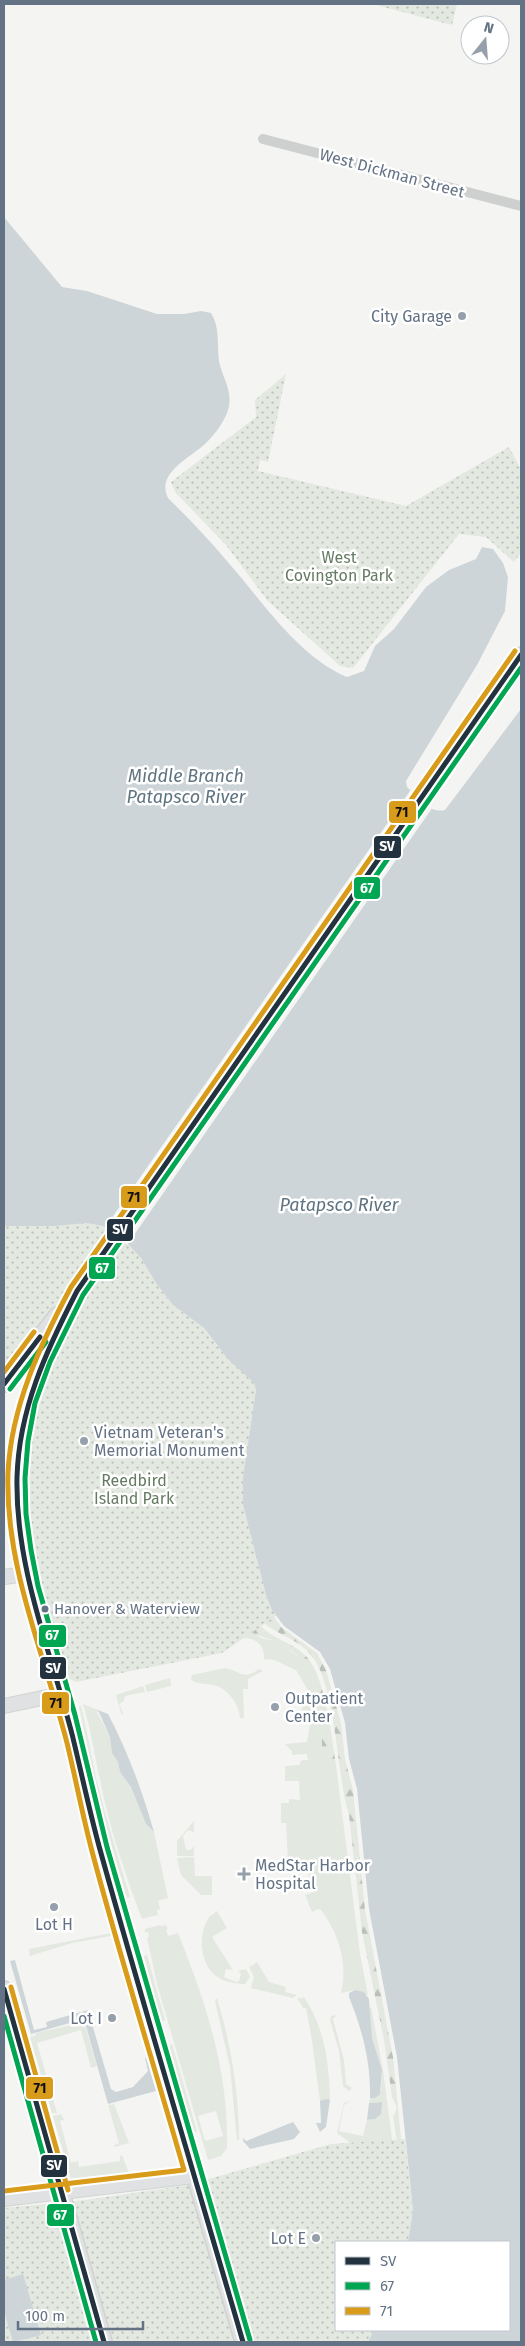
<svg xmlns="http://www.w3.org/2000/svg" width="525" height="2346" font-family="'Fira Sans',sans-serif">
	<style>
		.grass { fill: #e3e8e0; fill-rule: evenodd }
		.forest { fill: url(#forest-firs) }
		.park { fill: url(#park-dots) }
		.water { fill: #ced5d8 }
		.pier { fill: #f4f5f2 }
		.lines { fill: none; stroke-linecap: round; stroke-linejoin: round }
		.secondary-casing { stroke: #d2d3d3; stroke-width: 16 }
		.primary-casing { stroke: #d1d2d1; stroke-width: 18 }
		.street { stroke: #cecfcf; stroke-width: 10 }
		.secondary { stroke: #e0e1e2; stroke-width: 14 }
		.primary { stroke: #e0e1e2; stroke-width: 15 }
		.bus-1-casing { stroke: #fff; stroke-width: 9 }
		.bus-2-casing { stroke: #fff; stroke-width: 9 }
		.bus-3-casing { stroke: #fff; stroke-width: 9 }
		.bus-1 { stroke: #22323f; stroke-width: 5 }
		.bus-2 { stroke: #00a651; stroke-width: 5 }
		.bus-3 { stroke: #d99c1a; stroke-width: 5 }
		.poi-dot { fill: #96a0aa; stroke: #fff; stroke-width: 2 }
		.bus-dot { fill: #637284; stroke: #fff; stroke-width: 2 }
		.labels { text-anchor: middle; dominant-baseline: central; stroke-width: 5; stroke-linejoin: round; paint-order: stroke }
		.bus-label { font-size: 15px; fill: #637284; stroke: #fff; text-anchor: start }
		.street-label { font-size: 16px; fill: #637284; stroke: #fff }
		.poi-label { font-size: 16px; fill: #637284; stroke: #fff; text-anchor: end }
		.park-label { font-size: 16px; fill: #657b62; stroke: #fff }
		.water-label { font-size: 18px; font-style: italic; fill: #5f7481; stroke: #fff }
		.line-badge { stroke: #fff; stroke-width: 2 }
		.badge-label { font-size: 14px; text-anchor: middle; font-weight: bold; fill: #fff }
		.pale-badge-label { font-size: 14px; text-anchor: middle; font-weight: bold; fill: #111 }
	</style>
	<defs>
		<pattern id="forest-firs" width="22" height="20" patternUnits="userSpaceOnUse" patternTransform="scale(1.25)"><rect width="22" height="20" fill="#e3e8e0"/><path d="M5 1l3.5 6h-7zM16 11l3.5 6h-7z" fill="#bcc0bb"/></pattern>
		<pattern id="park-dots" width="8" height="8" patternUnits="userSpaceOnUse" patternTransform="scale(1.25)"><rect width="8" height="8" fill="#e3e8e0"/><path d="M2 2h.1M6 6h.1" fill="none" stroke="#bcc0bb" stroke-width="1.8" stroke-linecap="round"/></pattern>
	</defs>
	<rect width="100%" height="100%" fill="#f4f5f2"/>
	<g class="grass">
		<path d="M181 1578 261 1638 275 1641 290 1650 301 1659 310 1670 322 1717V1764L336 1765 360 1954 368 1995 355 1990 341 1993C348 1963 339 1934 321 1910L318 1909 312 1912 305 1895 314 1892 304 1860 288 1862 286 1823H281V1803H289V1799L300 1800 299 1781H285V1766L299 1765 302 1760H308L307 1754 292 1755V1751L285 1744 307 1742 310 1725 303 1714 302 1709 309 1692 296 1670C286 1667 273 1656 264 1660 265 1644 255 1637 240 1638Z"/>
		<path d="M225 1668C241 1671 243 1681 259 1669L263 1671 248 1679V1689H243L244 1718H240C239 1704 228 1689 214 1685 206 1683 196 1685 191 1679L192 1675Z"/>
		<polygon points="170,1678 171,1686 147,1692 145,1685"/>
		<polygon points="143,1686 145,1692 125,1696 124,1701 119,1704 124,1715 121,1713 116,1695"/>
		<path d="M83 1704 101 1711 97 1712 110 1737 112 1753 118 1762 120 1772 131 1787 146 1824 154 1832 168 1898 158 1901 160 1909 157 1910 158 1915 142 1919C125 1874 109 1827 100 1779 94 1754 91 1729 83 1704Z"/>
		<path d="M79 1706H81C87 1730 91 1754 96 1778 106 1818 118 1857 130 1897L127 1898 99 1803Z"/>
		<polygon points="194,1821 194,1832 188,1830 183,1836 186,1850 191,1850 194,1846 194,1856 177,1856 177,1841"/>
		<polygon points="194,1857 195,1876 212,1876 212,1895 201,1895 181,1875 177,1858"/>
		<path d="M217 1911 227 1928 212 1937 233 1970 226 1969 224 1977 236 1982 239 1981 241 1974 238 1971 246 1969 250 1977 245 1984C237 1984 223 1982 216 1976 200 1964 198 1935 208 1919 210 1916 214 1913 217 1911Z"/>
		<path d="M165 1924 168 1929H166L168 1936 178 1933C206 2003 229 2072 227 2148L221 2156 208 2160 157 1984 147 1937H149L148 1932H145V1929L160 1925 162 1927ZM216 2111 223 2136 205 2141 198 2116Z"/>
		<polygon points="111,1933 111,1936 72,1943 30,1956 29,1949"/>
		<polygon points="147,1955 165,2020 162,2021 144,1956"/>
		<polygon points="257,1962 269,1982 286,1987 285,1992 297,1995 293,1998 251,1988 254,1977 249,1967"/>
		<path d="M299 1997 301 1999 304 1997C325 2028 329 2064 330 2100L320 2101 312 2041 306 2008H303L298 1999Z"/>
		<path d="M217 1998C231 2044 239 2092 239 2140H237L230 2067 215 2001Z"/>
		<polygon points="371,2007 383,2070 400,2200 348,2141 337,2133 344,2103 351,2101 344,2105 339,2131 363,2136 367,2120 371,2120 382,2102 369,2103 370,2098 375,2098 381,2090 382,2070 372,2038 369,2010"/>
		<polygon points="337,2015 333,2019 344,2060 346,2084 352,2088 349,2091 343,2086 339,2051 330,2020 331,2016"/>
		<polygon points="84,2022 97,2066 91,2068 81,2030 37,2043 57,2113 52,2113 30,2037 35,2036 36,2033"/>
		<polygon points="172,2044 197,2131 194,2132 169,2046"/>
		<polygon points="114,2104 129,2143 114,2147 114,2145 119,2143 108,2105"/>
		<polygon points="61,2114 64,2120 60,2121 71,2163 78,2161 79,2167 120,2161 120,2156 122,2155 129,2173 71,2179 53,2116"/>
	</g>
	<g class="forest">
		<path d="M240 1482 269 1610 281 1627 317 1653 326 1670 341 1723 345 1759 353 1790 365 1910 393 2057 408 2209 393 2117 397 2108 392 2097 384 2040 362 1932 349 1815C336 1774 337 1686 311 1655 300 1641 280 1635 266 1625L263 1619 245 1550Z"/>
		<path d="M258 1622C268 1638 292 1642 305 1655 325 1673 332 1739 336 1765L322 1764V1717L310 1670 301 1659 291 1650 277 1648 275 1641 254 1634 247 1624Z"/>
	</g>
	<g class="park">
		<polygon points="372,4 457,4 452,25"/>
		<polygon points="286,374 268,462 260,460 258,471 406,506 509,447 521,469 521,553 514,562 486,537 459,534 353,668 340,666 267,600 226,545 175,492 171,482 256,417 255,400"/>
		<path d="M70 1223H86L103 1226 117 1232 141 1258 156 1283 173 1305 204 1328 216 1344 254 1383 256 1390 243 1504 266 1595 276 1616 222 1653 76 1682 64 1676 62 1672C45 1616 24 1556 24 1498 24 1442 38 1390 60 1339L39 1327 4 1372V1226H54Z"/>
		<polygon points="405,2139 413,2210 408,2242 336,2242 336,2330 374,2330 368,2342 4,2342 4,2208 85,2200 188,2185 331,2144"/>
	</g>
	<g class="water">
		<path d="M4 217 62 287 87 291 157 314H184L201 311 211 313C220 327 217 344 219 361 222 378 235 392 227 413 223 423 215 434 208 441 193 457 155 472 168 498 188 518 208 538 226 560 261 599 297 656 347 677L364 671 375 646 394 629 426 587 449 570 476 559 482 547 493 549 503 563 508 577 505 611 477 665 406 781 407 787C418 797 429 814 445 810L521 709V2342H368L374 2330H509V2242H408L413 2210 397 2057 369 1909 357 1789 349 1759 345 1723 330 1669 320 1652 284 1626 272 1610 266 1595 243 1504V1478L256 1390 254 1383 228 1359 204 1328 173 1305 156 1283 141 1258 117 1232 103 1226 86 1223 54 1226H4Z"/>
		<path d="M98 1710 108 1714C128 1752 142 1790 154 1832L146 1824 131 1787 120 1772 118 1762 112 1753 110 1737Z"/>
		<polygon points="15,1960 34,2030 47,2027 46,2022 88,2010 111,2089 116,2092 133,2087 148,2071 145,2058 146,2057 156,2091 108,2104 84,2019 31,2034 10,1961"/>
		<path d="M355 1990 364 1992 369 1999 372 2038 382 2070 380 2094 375 2098H370C371 2062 362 2029 349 1997V1993Z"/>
		<polygon points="326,2099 330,2100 326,2127 320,2132 316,2123 321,2123 320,2101"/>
		<polygon points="382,2102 381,2114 375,2119 367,2120 369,2103"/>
		<polygon points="293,2122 300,2132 294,2139 250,2149 243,2141 243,2138 246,2141"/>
		<polygon points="23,2274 41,2335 13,2342 4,2311 4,2280"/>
	</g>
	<polygon class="pier" points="412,788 433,807 127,1245 116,1234 104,1229"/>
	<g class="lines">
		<defs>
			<g id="secondary">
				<polyline points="4,1577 26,1574"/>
				<polyline points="4,1706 61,1694"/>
				<polyline points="4,2199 194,2176"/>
			</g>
			<g id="primary">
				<polyline points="4,1384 57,1315"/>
				<polyline points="4,1989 104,2342"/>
				<path d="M243 2342 100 1849C86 1799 77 1748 62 1698 33 1598 0 1506 28 1401 39 1362 58 1327 77 1291L521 655"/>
			</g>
		</defs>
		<use href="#secondary" class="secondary-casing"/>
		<use href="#primary" class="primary-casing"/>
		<polyline class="street" points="263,139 521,206"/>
		<use href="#secondary" class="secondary"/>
		<use href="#primary" class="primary"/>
		<defs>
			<g id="bus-1">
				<polyline points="4,1384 40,1337"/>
				<polyline points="4,1989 104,2342"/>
				<path d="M243 2342C195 2177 145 2012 99 1846 89 1809 81 1771 72 1734 50 1650 15 1566 17 1477 19 1409 46 1351 77 1291L521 655"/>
			</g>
			<g id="bus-2">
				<polyline points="10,1389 46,1342"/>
				<polyline points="4,2016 96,2342"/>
				<polyline points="250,2340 107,1847 75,1715 38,1586 31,1550 26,1514 25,1478 28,1441 35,1403 50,1362 83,1295 521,668"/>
			</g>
			<g id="bus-3">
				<polyline points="4,1372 34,1332"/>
				<polyline points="11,1987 68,2190"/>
				<path d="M4 2191 184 2170C154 2065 121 1960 93 1855 83 1818 76 1780 67 1743 44 1653 5 1567 8 1473 11 1407 40 1345 71 1287L515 651"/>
			</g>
		</defs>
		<use href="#bus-1" class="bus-1-casing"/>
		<use href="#bus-2" class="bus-2-casing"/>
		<use href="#bus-3" class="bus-3-casing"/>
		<use href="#bus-1" class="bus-1"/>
		<use href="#bus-2" class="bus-2"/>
		<use href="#bus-3" class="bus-3"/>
	</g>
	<g class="poi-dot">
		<circle cx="462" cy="316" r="5"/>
		<circle cx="84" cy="1441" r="5"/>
		<circle cx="275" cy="1707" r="5"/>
		<path d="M241.5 1866.5h5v5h5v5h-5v5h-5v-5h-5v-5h5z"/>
		<circle cx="54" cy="1907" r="5"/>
		<circle cx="112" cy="2018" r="5"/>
		<circle cx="316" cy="2238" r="5"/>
	</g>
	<circle class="bus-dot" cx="45" cy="1609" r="4.5"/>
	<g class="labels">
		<g class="bus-label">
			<text x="54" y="1609">Hanover &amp; Waterview</text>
		</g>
		<g class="street-label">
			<text transform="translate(392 173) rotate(15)">West Dickman Street</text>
		</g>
		<g class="poi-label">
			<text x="452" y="316">City Garage</text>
			<text x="94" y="1432" text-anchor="start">Vietnam Veteran's<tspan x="94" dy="18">Memorial Monument</tspan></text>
			<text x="285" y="1698" text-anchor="start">Outpatient<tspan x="285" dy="18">Center</tspan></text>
			<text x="255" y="1865" text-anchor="start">MedStar Harbor<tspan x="255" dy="18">Hospital</tspan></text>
			<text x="54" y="1924" text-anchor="middle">Lot H</text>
			<text x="102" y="2018">Lot I</text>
			<text x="306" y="2238">Lot E</text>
		</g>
		<g class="park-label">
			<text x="339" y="557">West<tspan x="339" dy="18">Covington Park</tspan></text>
			<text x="134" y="1480">Reedbird<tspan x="134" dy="18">Island Park</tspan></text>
		</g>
		<g class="water-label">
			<text x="186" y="776">Middle Branch<tspan x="186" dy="21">Patapsco River</tspan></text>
			<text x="339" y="1205">Patapsco River</text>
		</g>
	</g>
	<g class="line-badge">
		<rect x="388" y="800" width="29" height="24" rx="5" fill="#d99c1a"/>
		<rect x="373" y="835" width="29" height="24" rx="5" fill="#22323f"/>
		<rect x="353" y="876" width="28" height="24" rx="5" fill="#00a651"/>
		<rect x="120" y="1185" width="28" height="24" rx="5" fill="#d99c1a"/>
		<rect x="106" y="1218" width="28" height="24" rx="5" fill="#22323f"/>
		<rect x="88" y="1256" width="28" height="24" rx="5" fill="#00a651"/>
		<rect x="38" y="1624" width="29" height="24" rx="5" fill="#00a651"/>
		<rect x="39" y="1656" width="28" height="24" rx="5" fill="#22323f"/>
		<rect x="41" y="1691" width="29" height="24" rx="5" fill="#d99c1a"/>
		<rect x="25" y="2076" width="29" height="24" rx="5" fill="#d99c1a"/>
		<rect x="40" y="2154" width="28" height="24" rx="5" fill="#22323f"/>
		<rect x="46" y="2203" width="29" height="24" rx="5" fill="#00a651"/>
	</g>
	<g class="badge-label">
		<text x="387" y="851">SV</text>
		<text x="367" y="893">67</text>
		<text x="120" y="1234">SV</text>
		<text x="102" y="1273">67</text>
		<text x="52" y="1640">67</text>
		<text x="53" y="1673">SV</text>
		<text x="54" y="2170">SV</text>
		<text x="60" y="2220">67</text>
	</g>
	<g class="pale-badge-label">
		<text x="402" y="817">71</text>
		<text x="134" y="1202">71</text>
		<text x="56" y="1708">71</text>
		<text x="40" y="2093">71</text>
	</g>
	<rect width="525" height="2346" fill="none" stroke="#637284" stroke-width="10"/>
	<rect x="335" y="2241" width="175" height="90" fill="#ffffff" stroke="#c1c7ce"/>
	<rect x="345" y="2257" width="25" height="8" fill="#22323f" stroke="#c1c7ce"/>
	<text x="380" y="2266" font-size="15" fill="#637284">SV</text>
	<rect x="345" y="2282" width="25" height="8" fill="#00a651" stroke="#c1c7ce"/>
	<text x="380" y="2291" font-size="15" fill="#637284">67</text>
	<rect x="345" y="2307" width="25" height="8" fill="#d99c1a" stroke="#c1c7ce"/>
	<text x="380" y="2316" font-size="15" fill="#637284">71</text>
	<g transform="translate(485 40) rotate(17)"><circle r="24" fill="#ffffff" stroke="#c1c7ce"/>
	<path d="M0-4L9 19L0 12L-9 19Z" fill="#96a0aa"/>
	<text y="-8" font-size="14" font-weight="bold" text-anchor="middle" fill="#637284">N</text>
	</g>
	<path d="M18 2321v8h125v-8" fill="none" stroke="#637284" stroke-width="2.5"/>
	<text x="25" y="2321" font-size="15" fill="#637284" stroke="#ffffff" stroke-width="4" paint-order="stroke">100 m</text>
</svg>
